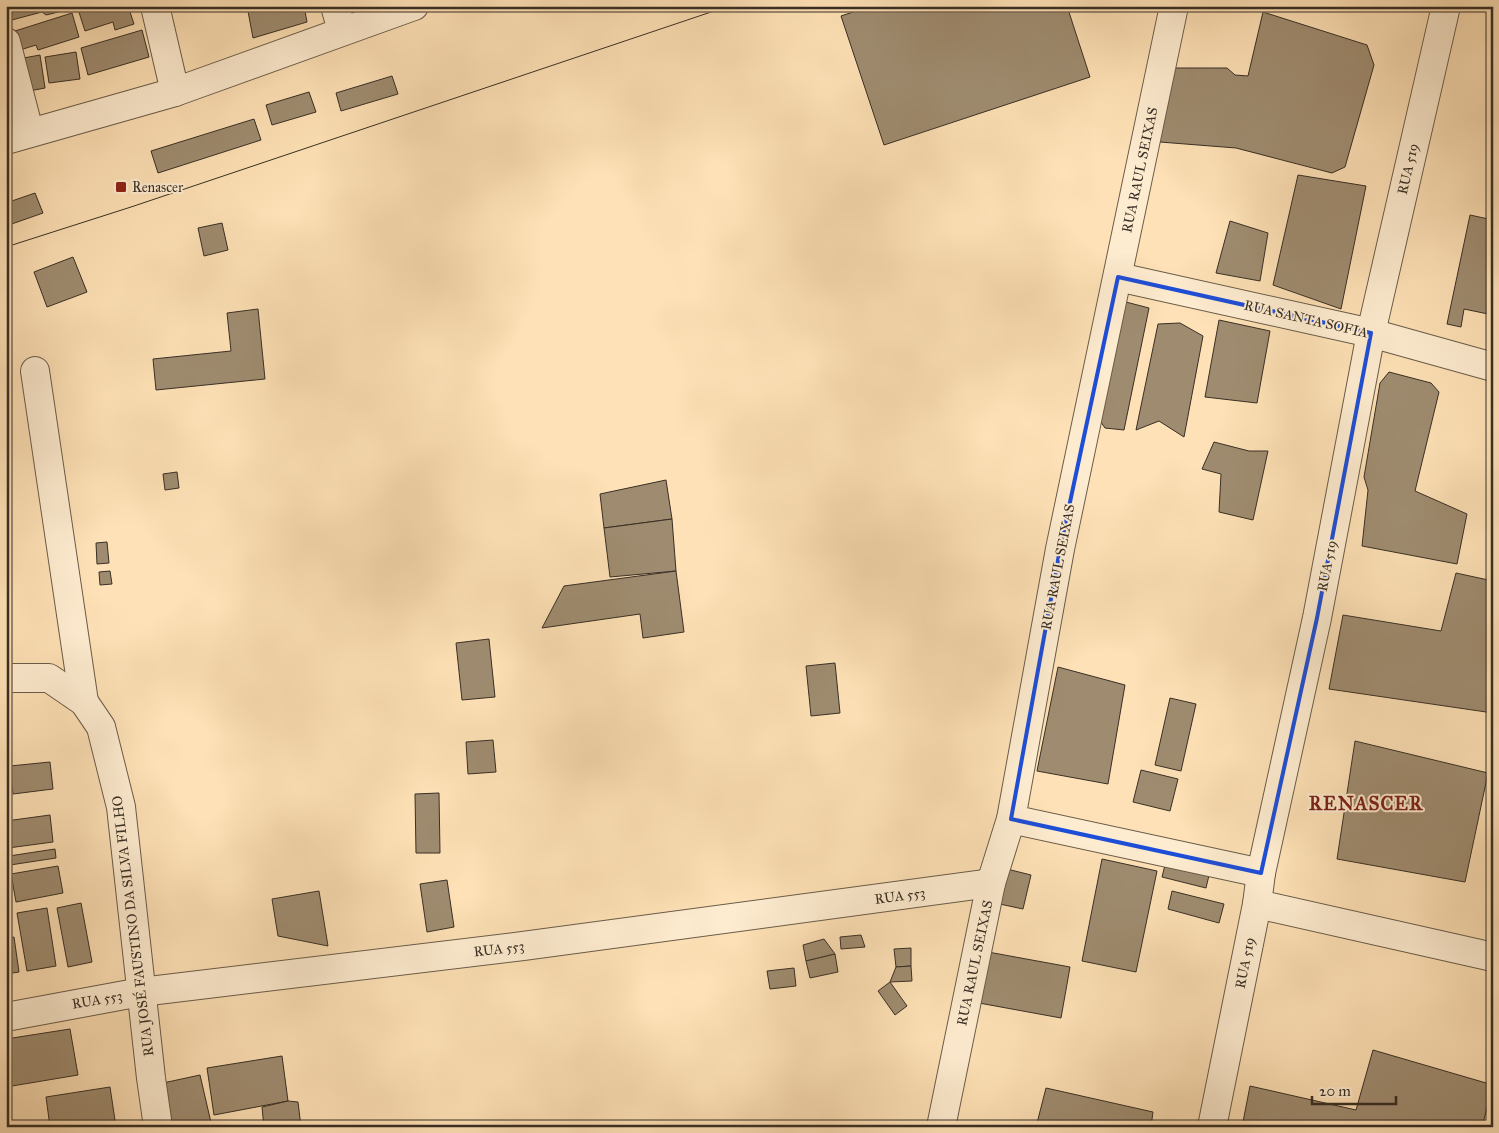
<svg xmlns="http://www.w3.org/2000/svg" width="1499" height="1133" font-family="'IM FELL Great Primer',serif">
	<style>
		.building { fill: #9f8c70; stroke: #382f25 }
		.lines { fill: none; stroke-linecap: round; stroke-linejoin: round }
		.minor-casing { stroke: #6a5c49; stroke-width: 30 }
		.minor { stroke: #feecd0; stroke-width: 28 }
		.tram { stroke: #382f25; stroke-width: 1 }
		.marked { fill: none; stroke: #1d4ed8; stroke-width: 4; stroke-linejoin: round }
		.poi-dot { fill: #8f2418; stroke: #feecd0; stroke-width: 2 }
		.labels { text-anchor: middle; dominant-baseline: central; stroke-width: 4; stroke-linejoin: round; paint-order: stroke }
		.street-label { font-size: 14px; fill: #382f25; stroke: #feecd0 }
		.poi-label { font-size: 14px; fill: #382f25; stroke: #feecd0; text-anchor: start }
		.district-label { font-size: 19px; font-weight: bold; letter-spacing: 1px; fill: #7a1f14; stroke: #feecd0 }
	</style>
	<rect width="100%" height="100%" fill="#fee1b6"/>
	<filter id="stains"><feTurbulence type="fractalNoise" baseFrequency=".004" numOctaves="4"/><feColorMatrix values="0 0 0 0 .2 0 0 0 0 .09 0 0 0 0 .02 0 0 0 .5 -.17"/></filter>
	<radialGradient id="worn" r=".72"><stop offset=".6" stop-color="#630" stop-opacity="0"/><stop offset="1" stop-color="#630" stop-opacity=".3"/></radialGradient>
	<g class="building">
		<polygon points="6,6 70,6 71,9 46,15 42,12 8,21"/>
		<polygon points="77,6 128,6 134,24 115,30 113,22 85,31"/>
		<polygon points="247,6 304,6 307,22 253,38"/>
		<polygon points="871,6 1067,6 1090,77 884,145 841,16"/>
		<polygon points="1263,12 1367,45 1374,65 1345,167 1332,173 1236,148 1160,142 1152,113 1161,68 1227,68 1235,75 1248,76"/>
		<polygon points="72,13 79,37 38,50 36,45 20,50 15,31"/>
		<polygon points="142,30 149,57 88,75 81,48"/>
		<polygon points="76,52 80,79 49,83 45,57"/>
		<polygon points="40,55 45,88 24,92 18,59"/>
		<polygon points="392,76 398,94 341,111 336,93"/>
		<polygon points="309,92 316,112 272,125 266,105"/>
		<polygon points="254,119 261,140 158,173 151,151"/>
		<polygon points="1298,175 1366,186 1341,309 1273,285"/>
		<polygon points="35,193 43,213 6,226 6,203"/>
		<polygon points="1470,215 1493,220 1493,315 1464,309 1461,327 1447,324"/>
		<polygon points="1230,221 1268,233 1260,281 1216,273"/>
		<polygon points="222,223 228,250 204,256 198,228"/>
		<polygon points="73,257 87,292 47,307 34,272"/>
		<polygon points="1122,301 1149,308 1124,430 1105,428 1096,415"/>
		<polygon points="258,309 265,379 156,390 153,359 231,351 227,313"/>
		<polygon points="1219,320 1270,331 1257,403 1205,397"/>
		<polygon points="1180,323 1203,336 1184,437 1159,421 1136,430 1158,324"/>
		<polygon points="1389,372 1431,383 1439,392 1415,491 1467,514 1457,564 1362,546 1368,490 1364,477 1380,383"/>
		<polygon points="1214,442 1249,451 1268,451 1253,520 1219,512 1221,474 1202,469"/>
		<polygon points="177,472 179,488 165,490 163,474"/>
		<polygon points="666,480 672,519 604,528 600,494"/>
		<polygon points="672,519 676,571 610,577 604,528"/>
		<polygon points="107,542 109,563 97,564 96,543"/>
		<polygon points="110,571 112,584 100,585 99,572"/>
		<polygon points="676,571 684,632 643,638 640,614 542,628 564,586"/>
		<polygon points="1456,573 1493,581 1493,713 1329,689 1343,615 1441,631"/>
		<polygon points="489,639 495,697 462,700 456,643"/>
		<polygon points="835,663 840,713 811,716 806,666"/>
		<polygon points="1058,667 1125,685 1108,784 1037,771"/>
		<polygon points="1170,698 1196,704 1181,771 1155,765"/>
		<polygon points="493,740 496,772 468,774 466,742"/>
		<polygon points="1355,741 1488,773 1465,882 1337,859"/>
		<polygon points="50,762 53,789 13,794 10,766"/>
		<polygon points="1141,770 1178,779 1170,811 1133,802"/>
		<polygon points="439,793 440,853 416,853 415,794"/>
		<polygon points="50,815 53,842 8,848 6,821"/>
		<polygon points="55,849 56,858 10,865 9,856"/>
		<polygon points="1167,857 1211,867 1206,888 1162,877"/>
		<polygon points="1102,859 1157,871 1136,972 1082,961"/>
		<polygon points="58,866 63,893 16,902 11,874"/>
		<polygon points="1003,868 1031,875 1023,909 995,903"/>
		<polygon points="447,880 454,927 427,932 420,884"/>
		<polygon points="319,891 328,946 278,936 272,899"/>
		<polygon points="1172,891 1224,904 1219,923 1168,909"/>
		<polygon points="81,903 92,962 68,967 57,908"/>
		<polygon points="47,908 56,966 27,971 17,913"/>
		<polygon points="861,935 865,947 841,949 840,937"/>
		<polygon points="14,937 19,972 6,974 6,938"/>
		<polygon points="824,939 835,954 806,961 803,945"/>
		<polygon points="911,948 911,966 896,967 894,949"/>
		<polygon points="988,952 1070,967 1061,1018 979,1003"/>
		<polygon points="835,954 838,972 810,978 806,961"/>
		<polygon points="911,966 912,981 890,982 896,967"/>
		<polygon points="794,968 796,986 770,989 767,971"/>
		<polygon points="890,982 907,1006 895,1015 878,991"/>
		<polygon points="70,1029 78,1075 6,1087 6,1039"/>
		<polygon points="1373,1050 1493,1085 1482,1127 1242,1127 1250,1086 1356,1110"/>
		<polygon points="282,1056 288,1101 214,1115 207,1068"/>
		<polygon points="200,1075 212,1127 173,1127 163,1083"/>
		<polygon points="110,1087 116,1127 50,1127 46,1097"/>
		<polygon points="1046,1088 1153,1112 1151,1127 1036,1127"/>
		<polygon points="288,1101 298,1102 301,1127 264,1127 262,1107"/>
		<polygon points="37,1123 38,1127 19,1127 19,1125"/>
	</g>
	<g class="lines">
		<defs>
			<g id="minor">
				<polyline points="155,6 175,92"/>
				<polyline points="335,6 342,31"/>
				<polyline points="6,42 29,131"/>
				<polyline points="6,140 175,92 414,6"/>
				<polyline points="1118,277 1371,333 1493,367"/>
				<polyline points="35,371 84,702"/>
				<polyline points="6,678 49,678 84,702 101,727 121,807 151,1078 158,1127"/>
				<polyline points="1011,819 1261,873"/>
				<polyline points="1257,904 1493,957"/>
				<polyline points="6,1017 141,992 523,946 991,883"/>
				<polyline points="941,1127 991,883 1011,819 1060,549 1174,6"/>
				<polyline points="1212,1127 1257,904 1261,873 1317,618 1371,333 1446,6"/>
			</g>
		</defs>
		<use href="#minor" class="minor-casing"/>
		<use href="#minor" class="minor"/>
		<polyline class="tram" points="6,247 131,207 729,6"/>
	</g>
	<path class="marked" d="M1118 277 1371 333 1317 618 1261 873 1011 819 1060 549Z"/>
	<rect class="poi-dot" x="115" y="181" width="12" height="12" rx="2.5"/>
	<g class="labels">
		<g class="street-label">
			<text transform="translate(1408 169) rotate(-77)">RUA 519</text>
			<text transform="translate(1140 170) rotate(-78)">RUA RAUL SEIXAS</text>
			<text transform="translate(1306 319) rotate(13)">RUA SANTA SOFIA</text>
			<text transform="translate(1327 566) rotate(-79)">RUA 519</text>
			<text transform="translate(1058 567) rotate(-79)">RUA RAUL SEIXAS</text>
			<text transform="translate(900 896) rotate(-8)">RUA 553</text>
			<text transform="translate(133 926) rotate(-97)">RUA JOSÉ FAUSTINO DA SILVA FILHO</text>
			<text transform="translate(499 949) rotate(-7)">RUA 553</text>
			<text transform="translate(975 963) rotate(-78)">RUA RAUL SEIXAS</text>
			<text transform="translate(1245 963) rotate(-79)">RUA 519</text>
			<text transform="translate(97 1000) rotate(-10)">RUA 553</text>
		</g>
		<g class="poi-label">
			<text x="132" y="187">Renascer</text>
		</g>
		<g class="district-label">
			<text x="1366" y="803">RENASCER</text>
		</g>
	</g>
	<rect width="1499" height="1133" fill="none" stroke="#fee1b6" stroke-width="25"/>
	<rect x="8" y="8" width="1484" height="1118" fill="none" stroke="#382f25" stroke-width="2.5"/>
	<rect x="12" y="12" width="1474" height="1108" fill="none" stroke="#382f25"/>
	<path d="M1312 1096v8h84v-8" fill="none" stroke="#382f25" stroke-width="2.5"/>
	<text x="1319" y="1096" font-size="15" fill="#382f25" stroke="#feecd0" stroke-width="4" paint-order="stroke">20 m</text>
	<rect width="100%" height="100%" filter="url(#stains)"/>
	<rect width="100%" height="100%" fill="url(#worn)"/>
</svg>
